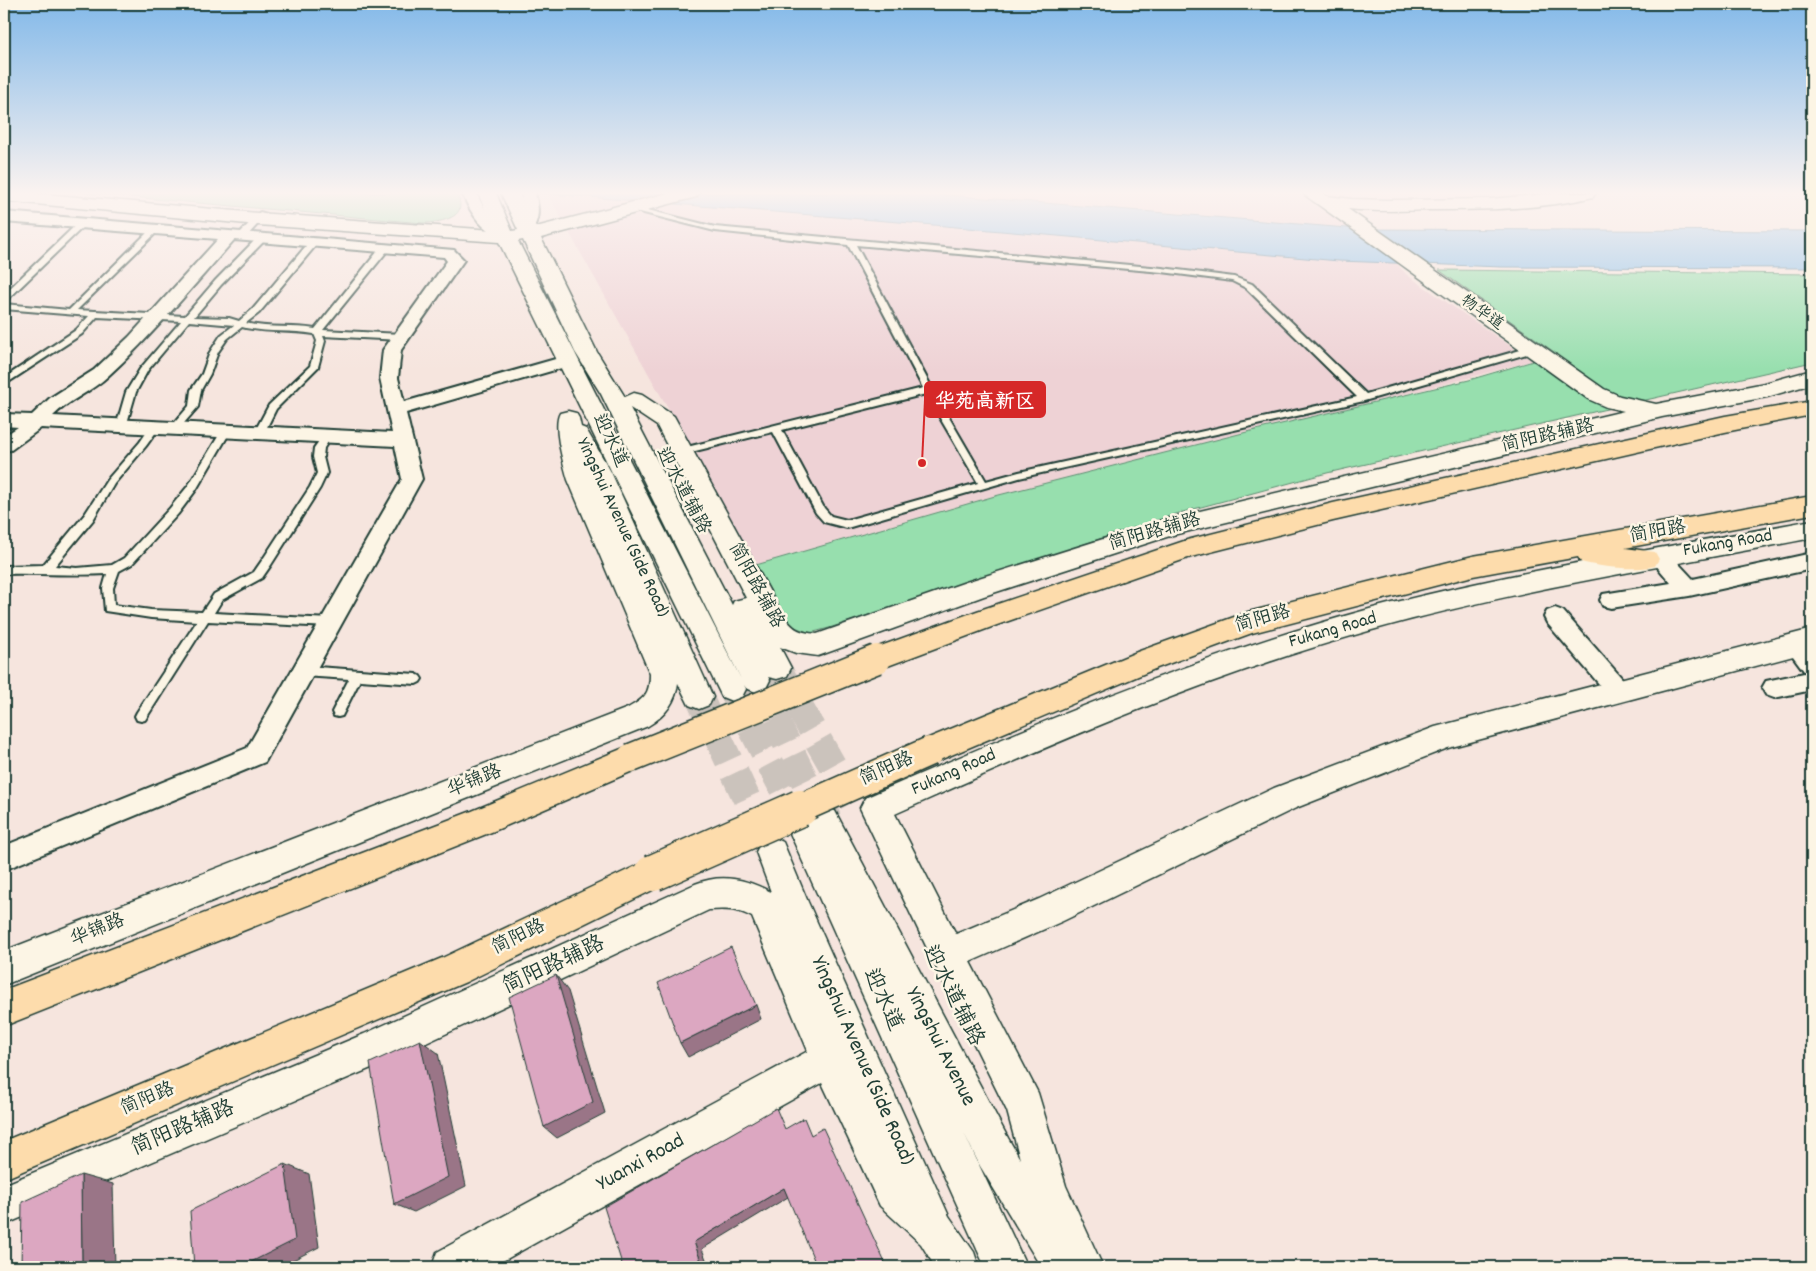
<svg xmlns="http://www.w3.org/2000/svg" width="1816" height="1271" font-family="Dekko,'LXGW WenKai TC',sans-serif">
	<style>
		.built { fill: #eed2d5 }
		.green { fill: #97dfae; stroke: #5b8e71 }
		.water { fill: #8dc1ea; stroke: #618ca1 }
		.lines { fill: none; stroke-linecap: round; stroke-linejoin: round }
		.secondary-tunnel-far1 { stroke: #cbc3bc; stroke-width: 28; stroke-dasharray: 28 14; stroke-linecap: butt }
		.secondary-tunnel { stroke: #cbc3bc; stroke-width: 36; stroke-dasharray: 36 18; stroke-linecap: butt }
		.lane-casing { stroke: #1f3d34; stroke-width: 4 }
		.street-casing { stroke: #1f3d34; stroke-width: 4 }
		.secondary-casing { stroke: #1f3d34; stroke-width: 3 }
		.highway-casing { stroke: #1f3d34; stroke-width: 3 }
		.lane { fill: #fcf5e5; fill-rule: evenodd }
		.street { fill: #fcf5e5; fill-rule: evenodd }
		.secondary { fill: #fcf5e5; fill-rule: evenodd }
		.highway { fill: #fddcac; fill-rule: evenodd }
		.highway-bridge-far1-casing { stroke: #1f3d34; stroke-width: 31; stroke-linecap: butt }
		.highway-bridge-casing { stroke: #1f3d34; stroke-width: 39; stroke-linecap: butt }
		.highway-bridge-far1 { stroke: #fddcac; stroke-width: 28 }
		.highway-bridge { stroke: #fddcac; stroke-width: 36 }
		.shaded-wall { fill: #9a7587; stroke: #1f3d34 }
		.building { fill: #dca7c1; stroke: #1f3d34 }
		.labels { text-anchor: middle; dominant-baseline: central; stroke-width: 5; stroke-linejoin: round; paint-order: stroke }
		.far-street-label { font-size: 16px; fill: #1f3d34; stroke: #fcf5e5 }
		.street-label { font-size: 19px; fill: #1f3d34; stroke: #fcf5e5 }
		.near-street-label { font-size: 22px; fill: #1f3d34; stroke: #fcf5e5 }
		.leader { fill: none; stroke: #d62828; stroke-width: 2 }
		.callout-dot { fill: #d62828; stroke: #fcf5e5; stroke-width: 2 }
		.callout { fill: #d62828; stroke: #d62828; stroke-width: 2 }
		.callout-label { font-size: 20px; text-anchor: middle; font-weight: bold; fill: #fff }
	</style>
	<rect width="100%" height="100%" fill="#f6e5de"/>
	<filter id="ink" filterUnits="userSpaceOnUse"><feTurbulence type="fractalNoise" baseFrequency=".02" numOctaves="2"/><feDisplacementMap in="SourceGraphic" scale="10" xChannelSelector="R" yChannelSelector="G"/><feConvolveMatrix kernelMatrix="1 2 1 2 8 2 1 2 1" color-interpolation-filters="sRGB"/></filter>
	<g filter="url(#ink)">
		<polygon class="built" points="547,193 1527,193 1452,198 1358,196 1350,198 1347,209 1407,275 1532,361 756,565"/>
		<g class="green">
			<path d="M86 193H457C458 197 460 201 460 205 461 220 433 223 423 223Z"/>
			<polygon points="1439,270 1812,274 1812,362 1327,473 1179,513 829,628 810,633 790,625 756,565 995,496 1247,432 1469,380 1557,354"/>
		</g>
		<polygon class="water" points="538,193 923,193 1359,229 1812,231 1812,268 1502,267 1339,261 911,223"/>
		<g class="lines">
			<g class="secondary-tunnel-far1">
				<polyline points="777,668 856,807"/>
				<polyline points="756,680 819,810"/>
				<polyline points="732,689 794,810"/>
				<polyline points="699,697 752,810"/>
			</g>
			<g class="secondary-tunnel">
				<polyline points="752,808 768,843"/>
				<polyline points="793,808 803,828"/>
				<polyline points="818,808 824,821"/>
			</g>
			<defs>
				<g id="lane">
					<path d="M628 205 715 227 1162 268 1234 277 1252 284 1366 394 1531 347H1537L1538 349 1537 351 1364 401 1019 478 847 528 824 522 816 513 773 432 683 454 678 451 683 448 923 388 848 245 715 231 628 209ZM856 245 1162 272 1232 281 1246 288 1357 397 1019 472 986 481 933 390ZM926 394 978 483 847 520 831 516 824 508 782 430Z"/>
					<polygon points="260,212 267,214 245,238 239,238 239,234"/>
					<polygon points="80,221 87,223 7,300 4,300 4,294"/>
					<path d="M153 227 160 229 77 310 185 316 215 281 259 236H265V240L221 285 194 317 229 318 239 321 253 309 311 240H317V244L259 313 246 323C268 329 292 325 315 329L382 246H385L389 248 388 250 323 330 401 334 405 337 401 340 323 336 325 341 318 367 276 409 264 433 259 436 254 433 269 405 310 366 317 341 314 334C290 330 265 333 242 327L227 339 218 352 210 374 201 390 198 407 177 431 174 432 169 429 189 406 191 390 202 374 210 352 221 335 234 325 189 321 148 370 136 392 127 423 129 427 124 430 121 429 117 423 126 392 140 369 181 321 97 317 82 334 4 385V378L76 330 89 316 4 309V304L69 310Z"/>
					<path d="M154 425 159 428 146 446 114 484 93 520 55 566 77 568 112 565 124 558 170 508 188 486 222 430H228L230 432 196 490 178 514 132 564 119 571 113 588 114 605 151 610 202 612 214 594 254 572 263 559 310 487 317 473 313 457 314 448 324 434 327 433 332 436 324 448 323 457 327 473 320 488 271 565 262 578 222 600 214 613 330 619 334 620 336 623 334 626 330 627 208 621 145 720 141 721 137 720 135 716 137 712 197 621 151 618 105 611 103 588 107 574C73 576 39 573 4 574V566L43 565 85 514 107 480 140 442 151 426Z"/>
					<polygon points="303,666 416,674 420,676 422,679 420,682 416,684 360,680 342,716 338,717 334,716 332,712 349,679 303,676 299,674 297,671 299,668"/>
				</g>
				<g id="street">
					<path d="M462 193H476L487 213 508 228 511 231 508 234C486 240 469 210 462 193Z"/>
					<path d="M521 193H535C539 208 540 219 531 232H521L518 229 524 212Z"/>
					<path d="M4 212 454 250 464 260 401 350 398 378 404 402 566 356 572 357 575 361 572 365 406 413 422 479 265 762 4 870V846L247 748 402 479 395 446 41 428 11 450 4 451V436L18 427 4 426V414L32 415 50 398 94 370 129 337 218 239 4 222ZM234 240 444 257 447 261 383 350 380 378 392 433 53 416C69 400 91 392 108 376 154 334 193 286 234 240Z"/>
					<polygon points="1660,549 1667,551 1693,579 1812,553 1812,569 1689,596 1611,608 1603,606 1600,600 1603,594 1671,583 1649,557 1653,551"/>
					<polygon points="1555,608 1563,611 1627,684 1631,691 1627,698 1619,701 1611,698 1547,623 1544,617 1547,611"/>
					<polygon points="1795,635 1803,638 1812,648 1812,690 1774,698 1766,695 1762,688 1766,681 1809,672 1804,671 1784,644 1787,638"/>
				</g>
				<g id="secondary">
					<path d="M4 193H33L258 213 493 230 478 193H496L512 231 518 230 501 193H519L536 227 668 193H699L696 197 541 238 597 352 625 397 634 393 642 395 674 416 782 614C794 630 798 632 817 634L966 582 1170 518 1624 411 1606 407 1588 399 1302 193H1323L1327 196 1352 199 1390 200 1489 199 1559 193H1596L1593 197C1539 210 1484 210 1429 210 1402 211 1375 212 1348 209L1604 389 1620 396 1656 404 1765 383 1812 370V384L1767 397 1662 417 1173 535 984 596 818 656 796 653 780 647 791 668 787 676 777 679 768 677 770 680 766 688 756 692 746 688 744 685 746 689 742 697 732 701 722 697 499 242 258 225 4 201ZM523 240 575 352 601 394 741 679 518 241ZM630 408 657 426 746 598 734 601 732 605Z"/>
					<path d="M568 411 576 413 579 418 581 427 586 429 611 472 713 697 709 705 699 709 689 705 678 683C676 702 665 716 648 726L4 985V951L628 708C644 699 650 694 650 674L568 480C564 465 552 426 560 413Z"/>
					<path d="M1812 520V538C1665 567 1517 589 1372 630 1205 677 1053 743 895 814L956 934 1039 899 1274 788 1435 727 1812 629V651L1448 748 1296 808 1063 921 970 962 1038 1093 1066 1186 1103 1267H1041L980 1166 964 1133 1027 1267H985L789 831 794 821 805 817 809 818 813 811 824 807 835 811 1008 1138 1020 1159 1007 1111 936 967 860 808 865 798C1032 725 1196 656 1373 608 1517 570 1665 548 1812 520Z"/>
					<path d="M772 837 783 842 808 902 949 1216 974 1252 979 1267H935L921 1244 880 1206 822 1083 492 1267H432L437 1252 808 1051 752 917C737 909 726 909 709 910L390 1060 4 1225V1185L364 1034 695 884C722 873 746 879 771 892L756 852 761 842Z"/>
				</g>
				<g id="highway">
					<polygon points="1812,401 1812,415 1725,432 1333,521 1191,557 997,625 877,670 867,667 863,659 867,651 977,611 1187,540 1333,503 1725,416"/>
					<path d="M1812 496V514L1625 548 1655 552 1659 559 1655 566C1637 571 1599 567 1581 562L1578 557 1473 576 1252 633 1157 668 930 764 919 760 915 751 919 742 1137 652 1248 612 1473 556Z"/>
					<polygon points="631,745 642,749 646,758 642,767 494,831 4,1026 4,990 472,811"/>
					<polygon points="653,858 665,862 669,873 665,884 466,982 4,1179 4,1141 442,958"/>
				</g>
			</defs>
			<use href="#lane" class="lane-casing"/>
			<use href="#street" class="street-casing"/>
			<use href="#secondary" class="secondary-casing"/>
			<use href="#highway" class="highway-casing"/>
			<use href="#lane" class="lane"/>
			<use href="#street" class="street"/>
			<use href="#secondary" class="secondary"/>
			<use href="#highway" class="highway"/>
			<defs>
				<g id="highway-bridge-far1">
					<polyline points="631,758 877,659"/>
					<polyline points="797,810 930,751"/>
				</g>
				<polyline id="highway-bridge" points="653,873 800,808"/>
			</defs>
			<use href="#highway-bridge-far1" class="highway-bridge-far1-casing"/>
			<use href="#highway-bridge" class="highway-bridge-casing"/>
			<use href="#highway-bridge-far1" class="highway-bridge-far1"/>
			<use href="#highway-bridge" class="highway-bridge"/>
		</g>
		<g class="shaded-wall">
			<polygon points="556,975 568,991 605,1113 557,1138 544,1127"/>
			<polygon points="756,1005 761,1019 688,1057 680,1043"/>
			<polygon points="420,1040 438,1053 466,1186 414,1212 394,1204"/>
			<polygon points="285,1164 309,1174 319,1247 279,1267 241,1267"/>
			<polygon points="81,1175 113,1184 115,1267 82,1267"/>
			<polygon points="784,1188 788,1197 702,1249 709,1267 703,1267 694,1242"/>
			<polygon points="488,1260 505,1267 490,1267"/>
		</g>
		<g class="building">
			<polygon points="731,947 756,1005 680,1043 658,983"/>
			<polygon points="556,975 593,1102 544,1127 509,997"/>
			<polygon points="420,1040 448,1177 394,1204 370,1063"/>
			<polygon points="776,1108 785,1129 804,1118 811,1135 823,1128 887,1267 817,1267 784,1188 694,1242 703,1267 623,1267 604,1207"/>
			<polygon points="285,1164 295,1240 241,1267 194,1267 190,1211"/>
			<polygon points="81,1175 82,1267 21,1267 22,1202"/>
			<polygon points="488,1260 490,1267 476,1267"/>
		</g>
	</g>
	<linearGradient id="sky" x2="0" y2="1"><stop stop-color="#83b9e9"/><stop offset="0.52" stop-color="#fbf3f0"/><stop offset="1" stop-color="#fbf3f0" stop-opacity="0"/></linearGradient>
	<rect width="1816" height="371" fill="url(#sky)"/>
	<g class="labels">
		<g class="far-street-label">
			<text transform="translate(1482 313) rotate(35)">物华道</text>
		</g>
		<g class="street-label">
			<text transform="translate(1548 437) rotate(-13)">简阳路辅路</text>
			<text transform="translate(609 441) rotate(64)">迎水道</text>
			<text transform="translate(682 491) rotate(62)">迎水道辅路</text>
			<text transform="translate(622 528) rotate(65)">Yingshui Avenue (Side Road)</text>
			<text transform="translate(1155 533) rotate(-16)">简阳路辅路</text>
			<text transform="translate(1658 533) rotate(-10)">简阳路</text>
			<text transform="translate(1728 544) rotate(-10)">Fukang Road</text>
			<text transform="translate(755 586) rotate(61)">简阳路辅路</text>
			<text transform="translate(1263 620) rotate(-16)">简阳路</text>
			<text transform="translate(1333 631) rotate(-16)">Fukang Road</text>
			<text transform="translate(887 770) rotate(-24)">简阳路</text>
			<text transform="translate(954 773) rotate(-24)">Fukang Road</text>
			<text transform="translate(475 782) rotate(-22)">华锦路</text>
			<text transform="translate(98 931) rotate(-22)">华锦路</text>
			<text transform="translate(519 938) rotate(-26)">简阳路</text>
			<text transform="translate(148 1100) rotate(-23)">简阳路</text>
		</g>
		<g class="near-street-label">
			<text transform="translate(554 966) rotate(-25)">简阳路辅路</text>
			<text transform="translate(952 996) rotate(63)">迎水道辅路</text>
			<text transform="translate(882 1000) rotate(65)">迎水道</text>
			<text transform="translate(940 1047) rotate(63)">Yingshui Avenue</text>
			<text transform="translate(862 1061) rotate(66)">Yingshui Avenue (Side Road)</text>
			<text transform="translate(183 1129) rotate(-23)">简阳路辅路</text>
			<text transform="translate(641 1163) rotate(-29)">Yuanxi Road</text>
		</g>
	</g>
	<path class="leader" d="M922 463L925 400"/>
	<circle class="callout-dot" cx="922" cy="463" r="5"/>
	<rect class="callout" x="925" y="382" width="120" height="35" rx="5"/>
	<g class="callout-label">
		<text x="985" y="407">华苑高新区</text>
	</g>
	<rect width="1816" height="1271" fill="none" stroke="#fcf5e5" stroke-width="20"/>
	<rect x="10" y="10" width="1796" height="1251" fill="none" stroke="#1f3d34" stroke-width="2" filter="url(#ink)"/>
</svg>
